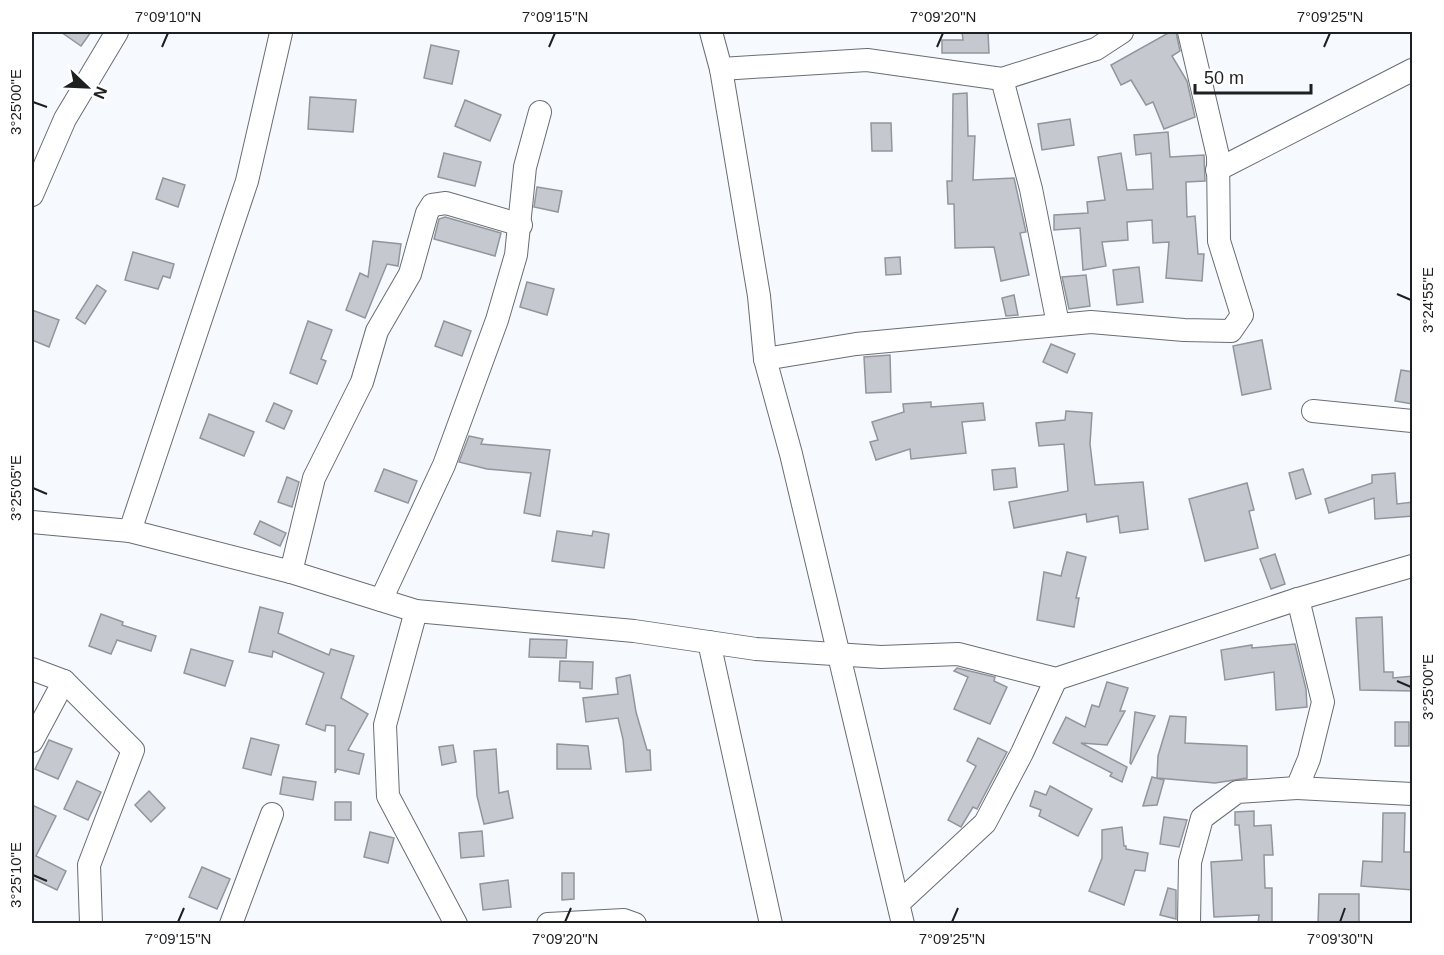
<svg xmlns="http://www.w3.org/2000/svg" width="1444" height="955" font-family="Helvetica,sans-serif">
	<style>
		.building { fill: #c5c9cf; stroke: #91969c; stroke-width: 1.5 }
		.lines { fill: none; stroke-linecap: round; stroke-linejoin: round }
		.minor-casing { stroke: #696d73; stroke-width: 24 }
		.minor { stroke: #fff; stroke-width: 22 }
		.ticks { fill: none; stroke: #1d1f21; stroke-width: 2 }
		.neatline { fill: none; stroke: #1d1f21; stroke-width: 2 }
		.ticks-label { font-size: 15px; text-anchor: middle; fill: #1d1f21 }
	</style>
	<rect width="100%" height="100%" fill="#f6faff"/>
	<g class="building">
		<polygon points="61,32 91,32 81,46"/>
		<polygon points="962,32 988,32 989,53 942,53 942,40 963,40"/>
		<polygon points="1170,32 1176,32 1180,51 1172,56 1187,81 1195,117 1164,129 1153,102 1146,105 1131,80 1121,85 1111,65"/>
		<polygon points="431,45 459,51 452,84 424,78"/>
		<polygon points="967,93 968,136 975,136 973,180 1014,178 1026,232 1020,233 1029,275 1001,281 994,247 955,248 954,204 948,204 947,181 952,181 953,94"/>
		<polygon points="310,97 356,100 353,132 308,129"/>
		<polygon points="465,100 501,115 490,141 455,126"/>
		<polygon points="1070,119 1074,145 1042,150 1038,124"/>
		<polygon points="871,123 891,123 892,151 872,151"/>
		<polygon points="1168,132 1170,157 1204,155 1205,181 1186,182 1187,217 1195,216 1198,254 1204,254 1202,281 1166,278 1169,242 1153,243 1152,220 1127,222 1128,240 1102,242 1106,266 1083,270 1080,228 1054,230 1054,215 1088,213 1087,202 1105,200 1098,157 1121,153 1127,190 1153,189 1151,153 1136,155 1134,135"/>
		<polygon points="444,153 481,162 475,186 438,177"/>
		<polygon points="163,178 185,185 178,207 156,199"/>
		<polygon points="537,187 562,191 558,212 534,207"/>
		<polygon points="445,217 501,233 495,256 434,239 439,219"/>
		<polygon points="373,241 401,244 398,266 387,264 365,318 346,310 360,273 368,277"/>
		<polygon points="133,252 174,264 170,278 163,276 158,289 125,280"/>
		<polygon points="900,257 901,274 886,275 885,258"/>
		<polygon points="1139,267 1143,302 1117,305 1113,270"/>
		<polygon points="1086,275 1090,306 1069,309 1062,277"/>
		<polygon points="527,282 554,289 547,315 520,307"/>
		<polygon points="97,285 106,291 85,324 76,318"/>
		<polygon points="1014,295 1018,315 1006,316 1002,298"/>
		<polygon points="32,310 59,320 49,347 32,340"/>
		<polygon points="308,321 332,330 321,359 326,361 317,384 290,373"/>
		<polygon points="444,321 471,331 462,356 435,346"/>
		<polygon points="1262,340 1271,389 1242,395 1233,346"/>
		<polygon points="1051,344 1075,354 1067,373 1043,362"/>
		<polygon points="890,355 891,392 866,393 864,357"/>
		<polygon points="1401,370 1413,372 1413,404 1395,401"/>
		<polygon points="931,402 931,407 983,403 985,420 962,422 966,453 911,459 910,449 876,460 870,442 878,440 872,422 904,412 903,404"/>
		<polygon points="274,403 292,411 284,429 266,421"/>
		<polygon points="1066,411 1092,413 1090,444 1095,485 1143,482 1148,529 1120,533 1118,516 1087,522 1086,514 1014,528 1009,502 1068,491 1064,444 1039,446 1036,423 1065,420"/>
		<polygon points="209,414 254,432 244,456 200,438"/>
		<polygon points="469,436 483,439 481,444 550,450 540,516 524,513 531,473 487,469 459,462"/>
		<polygon points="1015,468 1017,487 994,490 992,470"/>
		<polygon points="384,469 417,481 408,503 375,491"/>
		<polygon points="1303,469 1311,494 1296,499 1289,473"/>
		<polygon points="1395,473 1397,504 1413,502 1413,516 1375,519 1374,498 1329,513 1325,499 1372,483 1372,475"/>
		<polygon points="287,477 299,482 292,507 278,502"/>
		<polygon points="1247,483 1254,510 1249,511 1258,548 1205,561 1189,499"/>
		<polygon points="260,521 286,533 280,546 254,534"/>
		<polygon points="557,531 592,536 593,531 609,534 604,568 552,561"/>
		<polygon points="1067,552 1086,557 1076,598 1079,598 1074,627 1037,620 1044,572 1061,576"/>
		<polygon points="1275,554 1285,584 1271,589 1260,559"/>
		<polygon points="260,607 283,613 278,633 329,655 331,649 354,656 341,698 368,714 348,750 364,754 359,774 337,769 335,773 335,726 326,725 325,731 306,724 324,673 273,651 272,657 249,652"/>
		<polygon points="101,614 123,622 122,625 156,636 151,651 117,640 111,654 89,646"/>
		<polygon points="1382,617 1384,672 1393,672 1393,678 1413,676 1413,691 1360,690 1356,618"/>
		<polygon points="530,639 567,640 566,658 529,657"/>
		<polygon points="1295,644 1306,689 1307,707 1276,710 1274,672 1225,680 1221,650 1252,645 1252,648"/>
		<polygon points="191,649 233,661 225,686 184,673"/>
		<polygon points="560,661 593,662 592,689 580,688 580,682 559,681"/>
		<polygon points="957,668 995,677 994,681 1007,687 990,724 954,709 968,677 954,671"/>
		<polygon points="630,675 636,712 647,750 650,750 651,770 626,772 623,739 618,718 586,722 583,698 618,694 616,678"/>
		<polygon points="1107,682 1128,688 1120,711 1125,711 1107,745 1081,743 1127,767 1122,782 1110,776 1112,773 1053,743 1066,717 1085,727 1092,705 1099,707"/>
		<polygon points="1135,712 1155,716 1131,764 1130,763"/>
		<polygon points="1170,716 1186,717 1185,743 1247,746 1247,778 1215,783 1157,778 1158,756"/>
		<rect x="1395" y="722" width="14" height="24"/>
		<polygon points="251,738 279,745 271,775 243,768"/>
		<polygon points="978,738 1007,752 977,809 973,807 961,827 948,820 976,766 967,761"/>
		<polygon points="49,740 72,749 58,779 35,769"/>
		<polygon points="557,744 588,746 591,769 557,769"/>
		<polygon points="453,745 456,762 442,765 439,747"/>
		<polygon points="496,749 499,793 508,791 513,818 484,824 477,796 474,751"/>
		<polygon points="283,777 316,782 313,800 280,794"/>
		<polygon points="1152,777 1164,780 1157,805 1143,806"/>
		<polygon points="77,781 101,792 88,820 64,809"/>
		<polygon points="1050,786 1092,809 1078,836 1039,816 1041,810 1030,806 1035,791 1046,795"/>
		<polygon points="149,791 165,808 151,822 135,805"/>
		<rect x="335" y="802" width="16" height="18"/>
		<polygon points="32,805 56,816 36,856 66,871 57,890 32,878"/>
		<polygon points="1254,811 1254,826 1271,825 1273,855 1264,855 1265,888 1272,888 1272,924 1258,924 1259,915 1214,917 1211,862 1242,860 1239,825 1235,825 1235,812"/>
		<polygon points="1383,813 1405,813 1404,852 1413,852 1413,890 1361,886 1363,861 1382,862"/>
		<polygon points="1164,817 1187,820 1179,847 1160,844"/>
		<polygon points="1122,827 1124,846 1126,846 1126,849 1148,853 1145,871 1135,870 1124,905 1089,891 1102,858 1102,830"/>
		<polygon points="482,831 484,856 461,858 459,833"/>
		<polygon points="370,832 394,838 388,863 364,857"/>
		<polygon points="202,867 230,879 217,909 189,897"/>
		<polygon points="562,873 574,873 574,899 562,900"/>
		<polygon points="508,880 511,907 483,910 480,884"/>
		<polygon points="1168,888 1176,890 1176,919 1160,915"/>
		<polygon points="1319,894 1359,894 1359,924 1318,924"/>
	</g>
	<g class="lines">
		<defs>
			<g id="minor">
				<polyline points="711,32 721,69 759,296 765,359 791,454 903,924"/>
				<polyline points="721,69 867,60 1002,79 1096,49 1122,32"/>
				<polyline points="1002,79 1031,189 1058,324"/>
				<polyline points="1217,170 1412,70"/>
				<polyline points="32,195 65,119 117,32"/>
				<polyline points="765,359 856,344 1091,322 1184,330 1231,331 1242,315 1219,241 1218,156 1189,32"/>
				<polyline points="1313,411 1412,421"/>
				<polyline points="32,522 130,531 291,572 416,611 634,631 756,649 881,657 958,654 1056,679 1298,599 1412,566"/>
				<polyline points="130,531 247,181 281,33"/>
				<polyline points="291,572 314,478 362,382 377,331 410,274 427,213 432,205 446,203 521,225"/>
				<polyline points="381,600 444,465 497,320 516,255 525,167 540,112"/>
				<polyline points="416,611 385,725 388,796 456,924"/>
				<polyline points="709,642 771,924"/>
				<polyline points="32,669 64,681 32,741"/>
				<polyline points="64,681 133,750 89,865 91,924"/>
				<polyline points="1297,788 1412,794"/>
				<polyline points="900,902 985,823 1022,753 1056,679"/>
				<polyline points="231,924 272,814"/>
				<polyline points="548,924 624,920 635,924"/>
				<polyline points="1189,924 1190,862 1202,818 1237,792 1297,788 1309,759 1323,702 1298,599"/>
			</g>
		</defs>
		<use href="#minor" class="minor-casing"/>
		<use href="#minor" class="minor"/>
	</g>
	<path class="ticks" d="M162 47 168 33M549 47 555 33M937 47 943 33M1324 47 1330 33M33 102 47 107M1397 294 1411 300M33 488 47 494M1397 681 1411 687M33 875 47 881M178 922 184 908M565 922 571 908M952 922 958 908M1340 922 1345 908"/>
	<rect width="1444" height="955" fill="none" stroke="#ffffff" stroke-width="66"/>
	<g transform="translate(87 87) rotate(113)" stroke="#ffffff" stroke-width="4.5" paint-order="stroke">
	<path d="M0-4.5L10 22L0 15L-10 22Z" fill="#1d1f21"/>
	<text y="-9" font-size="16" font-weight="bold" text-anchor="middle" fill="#1d1f21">N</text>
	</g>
	<path d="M1195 84v9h116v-9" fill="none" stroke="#1d1f21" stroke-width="3"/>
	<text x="1204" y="84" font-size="18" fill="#1d1f21" stroke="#ffffff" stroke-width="4.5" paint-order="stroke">50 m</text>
	<rect x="33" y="33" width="1378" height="889" class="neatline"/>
	<g class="ticks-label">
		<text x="168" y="22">7°09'10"N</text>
		<text x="555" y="22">7°09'15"N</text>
		<text x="943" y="22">7°09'20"N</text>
		<text x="1330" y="22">7°09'25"N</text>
		<text transform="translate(16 102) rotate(-90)" y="5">3°25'00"E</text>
		<text transform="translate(1428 300) rotate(-90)" y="5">3°24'55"E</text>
		<text transform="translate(16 488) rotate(-90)" y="5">3°25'05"E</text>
		<text transform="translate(1428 687) rotate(-90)" y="5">3°25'00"E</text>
		<text transform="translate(16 875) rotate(-90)" y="5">3°25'10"E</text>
		<text x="178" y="944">7°09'15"N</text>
		<text x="565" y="944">7°09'20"N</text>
		<text x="952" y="944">7°09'25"N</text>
		<text x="1340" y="944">7°09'30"N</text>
	</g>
</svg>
